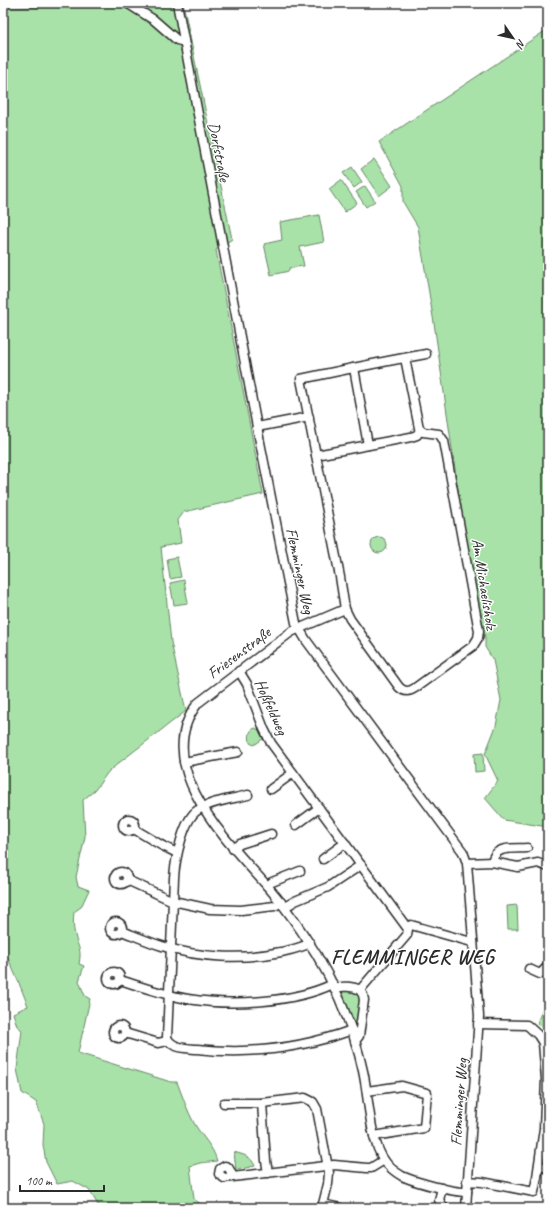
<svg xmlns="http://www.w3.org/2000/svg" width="551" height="1211" font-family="Caveat,sans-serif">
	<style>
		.green { fill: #a8e2a8; stroke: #6a866a }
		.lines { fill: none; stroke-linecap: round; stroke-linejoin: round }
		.minor-casing { stroke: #2b2b2b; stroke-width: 11 }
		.minor { stroke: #fff; stroke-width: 8 }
		.labels { text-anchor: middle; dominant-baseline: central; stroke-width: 3; stroke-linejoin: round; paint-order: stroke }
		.street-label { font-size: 16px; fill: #2b2b2b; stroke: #fff }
		.district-label { font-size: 20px; font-weight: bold; letter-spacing: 1px; fill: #2b2b2b; stroke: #fff }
	</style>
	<rect width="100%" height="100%" fill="#fff"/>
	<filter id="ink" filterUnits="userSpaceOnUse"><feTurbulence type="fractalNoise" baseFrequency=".025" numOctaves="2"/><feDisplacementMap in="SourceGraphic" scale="8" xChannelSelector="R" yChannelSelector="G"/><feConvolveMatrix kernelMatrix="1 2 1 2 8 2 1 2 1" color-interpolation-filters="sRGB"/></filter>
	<g filter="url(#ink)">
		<g class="green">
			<path d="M67 3H183L232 239 216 250 263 494 184 512 178 520 181 543 161 547 171 642 186 711 120 762 108 772 95 790 83 800 85 837 76 877 78 886 89 890 81 907 74 912C73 919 73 928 75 935 78 949 82 948 79 964L84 966 79 981 85 996 90 999 78 1053 171 1082H177C182 1095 187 1110 194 1123 202 1137 213 1146 217 1161L200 1163 190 1166 194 1199 206 1208H100L89 1190 73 1181 57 1184 46 1162 43 1145 44 1124 36 1102 22 1093 17 1069 22 1030 17 1026 13 1013 28 1006 19 983 3 947V8L39 7Z"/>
			<polygon points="548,29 548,827 504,820 485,798 498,781 485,754 496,726 501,700 493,660 485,647 485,638 461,511 434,323 418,227 403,202 403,186 379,142"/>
			<polygon points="374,159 392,186 379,196 361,169"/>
			<polygon points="352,167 362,182 354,188 343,173"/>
			<polygon points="341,180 357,203 345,212 329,189"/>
			<polygon points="365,186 375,201 366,207 356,192"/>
			<polygon points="319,215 324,242 300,247 304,266 289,268 289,271 271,275 264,244 282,240 280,222"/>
			<circle cx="379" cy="545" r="8"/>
			<polygon points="177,557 181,577 170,579 167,559"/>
			<polygon points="184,580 188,603 174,605 170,583"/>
			<path d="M255 728 259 730 263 739 254 745 250 743C249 736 248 731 255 728Z"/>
			<polygon points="483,753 484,771 475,772 474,754"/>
			<polygon points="517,905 518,929 508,929 507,906"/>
			<polygon points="341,989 355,990 361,995 357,1032"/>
			<polygon points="548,995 548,1031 537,1023"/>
			<path d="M234 1152C244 1155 251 1156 255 1166L236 1170Z"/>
		</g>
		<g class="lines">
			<defs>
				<g id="minor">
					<polyline points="127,3 154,20 177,40 181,41 184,41"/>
					<polyline points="177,3 257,427 296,623 306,640 463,852 467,863 479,1016 466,1208"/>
					<path d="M405 358 419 428 423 432 439 434 444 441 479 631 478 638 473 646 415 688C409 692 404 692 399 687L350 619 345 609 340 577 301 379C343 370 385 361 426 354"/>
					<polyline points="354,368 368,445"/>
					<polyline points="257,427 309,417"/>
					<polyline points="316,455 411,437 417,435 420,430"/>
					<path d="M345 609 291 632 198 703C149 766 229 843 269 888 281 902 292 917 302 932 331 974 352 1021 363 1071 369 1097 369 1138 384 1160 388 1166 395 1172 402 1176 412 1181 455 1193 467 1192"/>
					<polyline points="239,671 247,684 264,729 271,743 408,929 407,935 360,990"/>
					<polyline points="184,762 238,752"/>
					<polyline points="271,789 293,773"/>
					<path d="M248 795C232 799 212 801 198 810 183 819 175 861 174 878L167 1038C173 1049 186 1048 197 1049 249 1055 302 1048 352 1030"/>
					<circle cx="129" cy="825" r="6"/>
					<polyline points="296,825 319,808"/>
					<polyline points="134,829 161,845 177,853"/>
					<polyline points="233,849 240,844 271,834"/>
					<polyline points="323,859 345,843"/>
					<path d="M492 862C495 845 513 849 527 848"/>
					<polyline points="467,863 492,862 518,867 538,863 548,867"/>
					<circle cx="121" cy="878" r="6"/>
					<polyline points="127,880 173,901 210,909 241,910 275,906 281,902"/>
					<polyline points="267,886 272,882 300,871"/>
					<polyline points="285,907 295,901 328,887 361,865"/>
					<circle cx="116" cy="928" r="6"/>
					<polyline points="407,927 411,925 468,941 473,941"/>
					<path d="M122 931C135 936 149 942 162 946 199 958 243 960 281 952 290 950 301 948 310 943"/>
					<polyline points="529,969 540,974 548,966"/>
					<circle cx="114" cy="978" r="6"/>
					<path d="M120 980C142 987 164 995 188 999 230 1006 293 1003 333 984"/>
					<path d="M335 988C342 986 353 986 360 990"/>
					<circle cx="119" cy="1032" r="6"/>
					<polyline points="125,1033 158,1043 163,1042 168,1040"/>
					<polyline points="355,1041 359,1036 364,1000 363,995 360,990"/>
					<polyline points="367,1091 402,1086 427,1093 424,1128 374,1136"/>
					<polyline points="224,1103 262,1103 305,1098 313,1102 317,1109 329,1173 328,1184 322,1208"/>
					<polyline points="262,1103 266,1161 268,1173"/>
					<polyline points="539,1166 548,1168"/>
					<polyline points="232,1177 231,1172 228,1167 225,1166 220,1169 219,1174 224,1178 334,1165 367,1168 371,1168 384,1160"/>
					<polyline points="467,1181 482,1182 534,1192 537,1177 544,1128 546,1079 543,1043 538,1035 527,1025 478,1024"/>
					<polyline points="442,1188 439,1200 444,1208"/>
					<polyline points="323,1204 340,1208"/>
				</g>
			</defs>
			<use href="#minor" class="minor-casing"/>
			<use href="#minor" class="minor"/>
		</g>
	</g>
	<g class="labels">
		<g class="street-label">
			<text transform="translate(219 152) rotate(79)">Dorfstraße</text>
			<text transform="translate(300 571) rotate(78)">Flemminger Weg</text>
			<text transform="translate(484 584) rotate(81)">Am Michaelisholz</text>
			<text transform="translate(239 653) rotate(-37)">Friesenstraße</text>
			<text transform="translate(271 707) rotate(66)">Hoßfeldweg</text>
			<text transform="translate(459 1102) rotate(-86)">Flemminger Weg</text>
		</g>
		<g class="district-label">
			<text x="413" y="957">FLEMMINGER WEG</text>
		</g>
	</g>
	<rect width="551" height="1211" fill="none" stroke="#fff" stroke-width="16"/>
	<rect x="8" y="8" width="535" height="1195" fill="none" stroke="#2b2b2b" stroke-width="1.5" filter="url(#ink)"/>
	<g transform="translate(513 38) rotate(124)" stroke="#ffffff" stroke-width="3" paint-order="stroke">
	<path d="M0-3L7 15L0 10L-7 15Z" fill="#2b2b2b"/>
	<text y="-6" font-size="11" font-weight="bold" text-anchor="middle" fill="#2b2b2b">N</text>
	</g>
	<path d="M20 1185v6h84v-6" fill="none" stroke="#2b2b2b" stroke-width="2"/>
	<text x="26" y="1185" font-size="12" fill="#2b2b2b" stroke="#ffffff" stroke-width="3" paint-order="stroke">100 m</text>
</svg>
